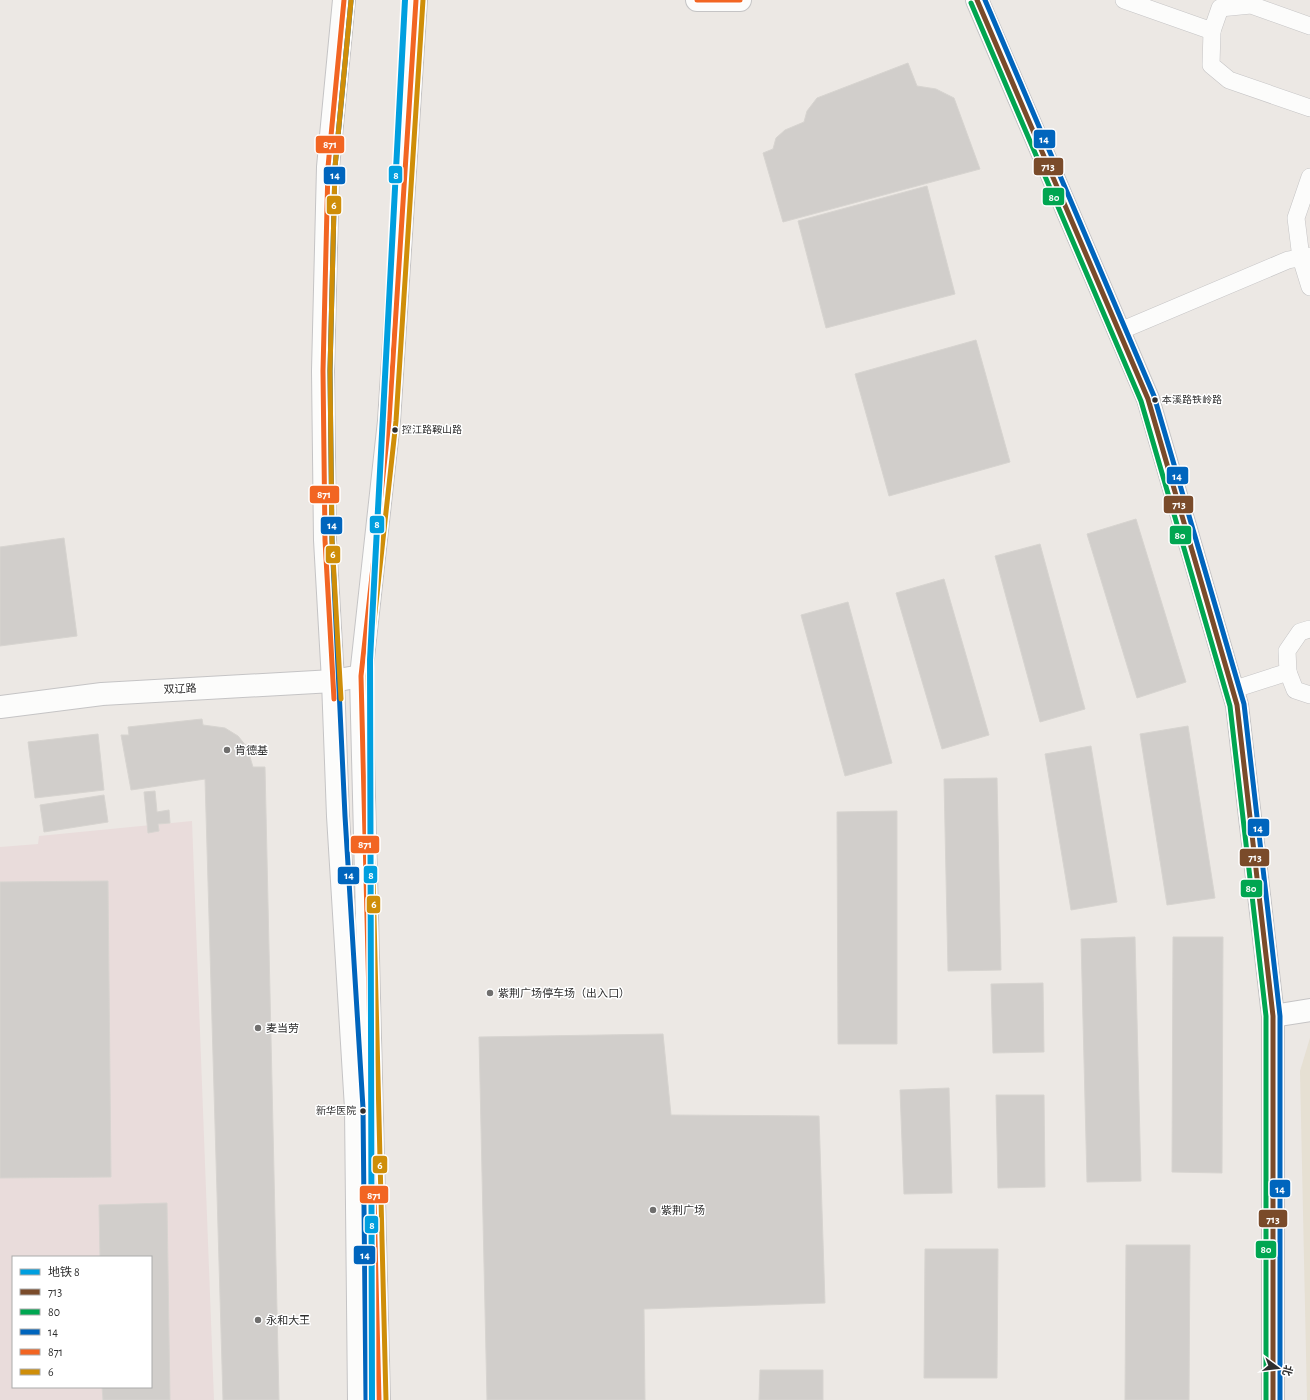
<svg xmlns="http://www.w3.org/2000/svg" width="1310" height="1400" font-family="'Alegreya Sans','Noto Sans SC',sans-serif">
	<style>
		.education { fill: #e6e0d3 }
		.medical { fill: #e9dcdb; fill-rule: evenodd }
		.building { fill: #d1cecb; stroke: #d7d4d0 }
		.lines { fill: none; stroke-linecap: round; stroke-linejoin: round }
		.service-casing { stroke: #c5c4c5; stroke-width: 18 }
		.minor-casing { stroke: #c5c4c5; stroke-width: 24 }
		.tertiary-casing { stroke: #c5c4c5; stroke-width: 24 }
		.secondary-casing { stroke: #c5c4c5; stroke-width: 24 }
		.service { stroke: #fcfcfb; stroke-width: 17 }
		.minor { stroke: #fcfcfb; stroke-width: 22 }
		.tertiary { stroke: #fcfcfb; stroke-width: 22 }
		.secondary { stroke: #fcfcfb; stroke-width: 22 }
		.bus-1-casing { stroke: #fff; stroke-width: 8 }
		.bus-2-casing { stroke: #fff; stroke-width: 8 }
		.bus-3-casing { stroke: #fff; stroke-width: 8 }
		.bus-4-casing { stroke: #fff; stroke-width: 8 }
		.bus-5-casing { stroke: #fff; stroke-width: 8 }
		.bus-1 { stroke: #7a4b2a; stroke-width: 5 }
		.bus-2 { stroke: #00a651; stroke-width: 5 }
		.bus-3 { stroke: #0065bd; stroke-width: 5 }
		.bus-4 { stroke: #f26522; stroke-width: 5 }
		.bus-5 { stroke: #cf8e09; stroke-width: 5 }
		.metro-1-casing { stroke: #fff; stroke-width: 9 }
		.metro-1 { stroke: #009fdf; stroke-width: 6 }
		.bus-dot { fill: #2e2e2e; stroke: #fff; stroke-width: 1.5 }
		.poi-dot { fill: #706f6e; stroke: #fff; stroke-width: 1.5 }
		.labels { text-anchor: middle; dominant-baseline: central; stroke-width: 3; stroke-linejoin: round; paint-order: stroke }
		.bus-label { font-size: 10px; fill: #2e2e2e; stroke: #fff; text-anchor: start }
		.street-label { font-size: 11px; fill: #2e2e2e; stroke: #fff }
		.poi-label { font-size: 11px; fill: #2e2e2e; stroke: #fff; text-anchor: start }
		.line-badge { stroke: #fff; stroke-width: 1.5 }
		.badge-label { font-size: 11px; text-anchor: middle; font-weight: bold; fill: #fff }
	</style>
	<rect width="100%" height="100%" fill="#ece8e4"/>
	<polygon class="education" points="1310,1038 1310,1400 1307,1400 1300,1071"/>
	<path class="medical" d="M192 821 214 1400H0V847L38 844 39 836ZM13 1257H151V1387H13Z"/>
	<g class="building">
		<polygon points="908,63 917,86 936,89 954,98 980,169 783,222 763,153 773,149 776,138 785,130 804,122 807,111 817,98"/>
		<polygon points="927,186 955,294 826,328 798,221"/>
		<polygon points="976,340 1010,462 889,496 855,374"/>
		<polygon points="1136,519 1186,682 1137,698 1087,534"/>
		<polygon points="64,538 77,636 0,646 0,547"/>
		<polygon points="1040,544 1085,709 1040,722 995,556"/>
		<polygon points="944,579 989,735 942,749 896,593"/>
		<polygon points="848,602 892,763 845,776 801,615"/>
		<polygon points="202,719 203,725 225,728 238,736 247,747 253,767 265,767 279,1400 223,1400 205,779 131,790 121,735 129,735 128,727"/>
		<polygon points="1188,726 1215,898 1167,905 1140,734"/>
		<polygon points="98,734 104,790 35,798 28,742"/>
		<polygon points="1091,746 1117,902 1071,910 1045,754"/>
		<polygon points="997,778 1001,970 948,971 944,779"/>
		<polygon points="155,791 157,812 169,810 170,823 158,824 159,831 148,833 144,792"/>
		<polygon points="104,795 108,822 44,832 40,805"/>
		<polygon points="897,811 897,1044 838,1044 837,812"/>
		<polygon points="108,881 111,1177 0,1178 0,882"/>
		<polygon points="1135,937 1141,1181 1087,1182 1081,939"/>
		<polygon points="1173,937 1223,937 1222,1173 1172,1172"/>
		<polygon points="1043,983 1044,1052 993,1053 991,984"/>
		<polygon points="663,1034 671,1115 819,1116 825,1303 644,1309 645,1400 487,1400 479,1037"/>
		<polygon points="949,1088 952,1193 904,1194 900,1090"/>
		<polygon points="996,1095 1044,1095 1045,1187 998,1188"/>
		<polygon points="167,1203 170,1400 103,1400 102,1387 151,1387 151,1257 100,1257 99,1205"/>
		<polygon points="1126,1245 1190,1245 1189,1400 1125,1400"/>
		<polygon points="925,1249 998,1249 997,1378 924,1378"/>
		<polygon points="760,1370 823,1370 823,1400 759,1400"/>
	</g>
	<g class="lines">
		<defs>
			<g id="service">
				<polyline points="1124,0 1212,31 1220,8 1251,5 1310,26"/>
				<polyline points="1212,31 1211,65 1229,80 1310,108"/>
				<polyline points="1310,177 1296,218 1301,258 1310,287"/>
				<polyline points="1120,331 1288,260 1310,256"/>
				<polyline points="1288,672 1295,690 1310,695"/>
				<polyline points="1232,690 1288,672 1287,651 1300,632 1310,629"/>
			</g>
			<polyline id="minor" points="0,707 102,694 333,681 361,676"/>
			<g id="tertiary">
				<polyline points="697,0 740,0"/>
				<polyline points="977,0 1148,399 1237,705 1273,1016 1273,1400"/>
				<polyline points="1273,1016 1310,1010"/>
			</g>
			<g id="secondary">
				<polyline points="344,0 328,167 323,371 325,540 333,681 338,816 356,1108 359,1400"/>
				<polyline points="379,1400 361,676 389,421 416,0"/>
			</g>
		</defs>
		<use href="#service" class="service-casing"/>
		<use href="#minor" class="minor-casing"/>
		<use href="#tertiary" class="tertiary-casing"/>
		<use href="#secondary" class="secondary-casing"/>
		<use href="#service" class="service"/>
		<use href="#minor" class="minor"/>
		<use href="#tertiary" class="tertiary"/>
		<use href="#secondary" class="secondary"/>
		<defs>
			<polyline id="bus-1" points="977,0 1148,399 1237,705 1273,1016 1273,1400"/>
			<polyline id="bus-2" points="971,3 1141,401 1230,706 1266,1016 1266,1400"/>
			<g id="bus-3">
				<polyline points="985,0 1154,396 1244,704 1280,1016 1280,1400"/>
				<polyline points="351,1 335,167 330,371 332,540 345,816 363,1108 366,1400"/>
			</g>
			<g id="bus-4">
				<polyline points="697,0 740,0"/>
				<polyline points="334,699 325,540 323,371 328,167 344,0"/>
				<polyline points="379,1400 361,676 389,421 416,0"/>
			</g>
			<g id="bus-5">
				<polyline points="341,699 332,540 330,371 335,167 351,1"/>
				<polyline points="386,1400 368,676 396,421 423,0"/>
			</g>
		</defs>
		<use href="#bus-1" class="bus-1-casing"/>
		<use href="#bus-2" class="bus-2-casing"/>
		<use href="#bus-3" class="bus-3-casing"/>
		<use href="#bus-4" class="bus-4-casing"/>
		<use href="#bus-5" class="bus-5-casing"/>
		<use href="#bus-1" class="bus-1"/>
		<use href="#bus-2" class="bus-2"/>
		<use href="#bus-3" class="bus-3"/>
		<use href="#bus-4" class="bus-4"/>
		<use href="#bus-5" class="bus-5"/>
		<defs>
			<polyline id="metro-1" points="372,1400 370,660 405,0"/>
		</defs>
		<use href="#metro-1" class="metro-1-casing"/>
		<use href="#metro-1" class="metro-1"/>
	</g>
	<g class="bus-dot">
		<circle cx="1155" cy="400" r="3.5"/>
		<circle cx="395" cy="430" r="3.5"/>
		<circle cx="363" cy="1111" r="3.5"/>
	</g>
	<g class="poi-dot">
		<circle cx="227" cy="750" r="4"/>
		<circle cx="490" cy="993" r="4"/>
		<circle cx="258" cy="1028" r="4"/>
		<circle cx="653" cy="1210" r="4"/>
		<circle cx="258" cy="1320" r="4"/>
	</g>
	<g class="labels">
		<g class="bus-label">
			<text x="1162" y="400">本溪路铁岭路</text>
			<text x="402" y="430">控江路鞍山路</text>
			<text x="356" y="1111" text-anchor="end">新华医院</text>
		</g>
		<g class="street-label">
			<text transform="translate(180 689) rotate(-3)">双辽路</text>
		</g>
		<g class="poi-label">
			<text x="235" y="750">肯德基</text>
			<text x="498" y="993">紫荆广场停车场（出入口）</text>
			<text x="266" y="1028">麦当劳</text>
			<text x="661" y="1210">紫荆广场</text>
			<text x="266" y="1320">永和大王</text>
		</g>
	</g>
	<g class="line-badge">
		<rect x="1033" y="129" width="23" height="20" rx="4" fill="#0065bd"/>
		<rect x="315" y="135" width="30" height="19" rx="4" fill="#f26522"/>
		<rect x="1033" y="157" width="31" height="19" rx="4" fill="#7a4b2a"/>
		<rect x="388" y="165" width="15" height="19" rx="4" fill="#009fdf"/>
		<rect x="323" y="166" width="23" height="19" rx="4" fill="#0065bd"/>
		<rect x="1042" y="187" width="23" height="19" rx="4" fill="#00a651"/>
		<rect x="326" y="195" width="16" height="20" rx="4" fill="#cf8e09"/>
		<rect x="1166" y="466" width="23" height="19" rx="4" fill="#0065bd"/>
		<rect x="309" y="485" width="31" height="19" rx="4" fill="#f26522"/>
		<rect x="1163" y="495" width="31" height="19" rx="4" fill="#7a4b2a"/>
		<rect x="369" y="515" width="16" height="19" rx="4" fill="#009fdf"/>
		<rect x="320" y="516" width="23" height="19" rx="4" fill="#0065bd"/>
		<rect x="1169" y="525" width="23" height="20" rx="4" fill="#00a651"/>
		<rect x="325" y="545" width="16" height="19" rx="4" fill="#cf8e09"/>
		<rect x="1247" y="818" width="23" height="19" rx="4" fill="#0065bd"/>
		<rect x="350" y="835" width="30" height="19" rx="4" fill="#f26522"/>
		<rect x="1239" y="848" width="31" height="19" rx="4" fill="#7a4b2a"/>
		<rect x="363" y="865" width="15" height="19" rx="4" fill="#009fdf"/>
		<rect x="337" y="866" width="23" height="19" rx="4" fill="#0065bd"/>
		<rect x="1240" y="879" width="23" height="19" rx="4" fill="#00a651"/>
		<rect x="366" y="895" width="15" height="19" rx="4" fill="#cf8e09"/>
		<rect x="372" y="1155" width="16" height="19" rx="4" fill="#cf8e09"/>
		<rect x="1269" y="1179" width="22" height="19" rx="4" fill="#0065bd"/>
		<rect x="359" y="1185" width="30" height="19" rx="4" fill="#f26522"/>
		<rect x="1258" y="1209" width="30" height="19" rx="4" fill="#7a4b2a"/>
		<rect x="364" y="1215" width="15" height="19" rx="4" fill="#009fdf"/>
		<rect x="1255" y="1240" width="22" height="19" rx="4" fill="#00a651"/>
		<rect x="353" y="1245" width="23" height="20" rx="4" fill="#0065bd"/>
	</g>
	<g class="badge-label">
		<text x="1044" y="143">14</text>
		<text x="330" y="148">871</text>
		<text x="1048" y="170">713</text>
		<text x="396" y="179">8</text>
		<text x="335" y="179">14</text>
		<text x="1054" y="201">80</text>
		<text x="334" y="209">6</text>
		<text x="1177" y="480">14</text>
		<text x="324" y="498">871</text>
		<text x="1179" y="508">713</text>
		<text x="377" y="528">8</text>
		<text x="332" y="529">14</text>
		<text x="1180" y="539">80</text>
		<text x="333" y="558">6</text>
		<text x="1258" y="832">14</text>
		<text x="365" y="848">871</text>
		<text x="1255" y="861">713</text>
		<text x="371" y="879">8</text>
		<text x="349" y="879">14</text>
		<text x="1251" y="892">80</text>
		<text x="374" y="908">6</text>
		<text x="380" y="1169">6</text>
		<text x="1280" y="1193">14</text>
		<text x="374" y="1199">871</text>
		<text x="1273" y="1223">713</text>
		<text x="372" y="1229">8</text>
		<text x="1266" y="1253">80</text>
		<text x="365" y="1259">14</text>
	</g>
	<rect x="12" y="1256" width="140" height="132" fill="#ffffff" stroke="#ababab"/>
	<rect x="20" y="1269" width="20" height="6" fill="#009fdf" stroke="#ababab"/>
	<text x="48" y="1276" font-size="12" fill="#2e2e2e">地铁 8</text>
	<rect x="20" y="1289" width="20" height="6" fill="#7a4b2a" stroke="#ababab"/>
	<text x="48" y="1296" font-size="12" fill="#2e2e2e">713</text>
	<rect x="20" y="1309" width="20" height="6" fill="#00a651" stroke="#ababab"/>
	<text x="48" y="1316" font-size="12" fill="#2e2e2e">80</text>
	<rect x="20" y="1329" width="20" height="6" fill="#0065bd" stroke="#ababab"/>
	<text x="48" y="1336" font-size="12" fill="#2e2e2e">14</text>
	<rect x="20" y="1349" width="20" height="6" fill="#f26522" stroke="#ababab"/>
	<text x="48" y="1356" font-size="12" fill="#2e2e2e">871</text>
	<rect x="20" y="1369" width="20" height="6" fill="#cf8e09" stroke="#ababab"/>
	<text x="48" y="1376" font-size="12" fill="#2e2e2e">6</text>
	<g transform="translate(1278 1368) rotate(105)" stroke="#ffffff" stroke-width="3" paint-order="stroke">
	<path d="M0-3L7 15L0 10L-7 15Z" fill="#2e2e2e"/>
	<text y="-6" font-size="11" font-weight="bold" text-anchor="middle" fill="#2e2e2e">北</text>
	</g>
</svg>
